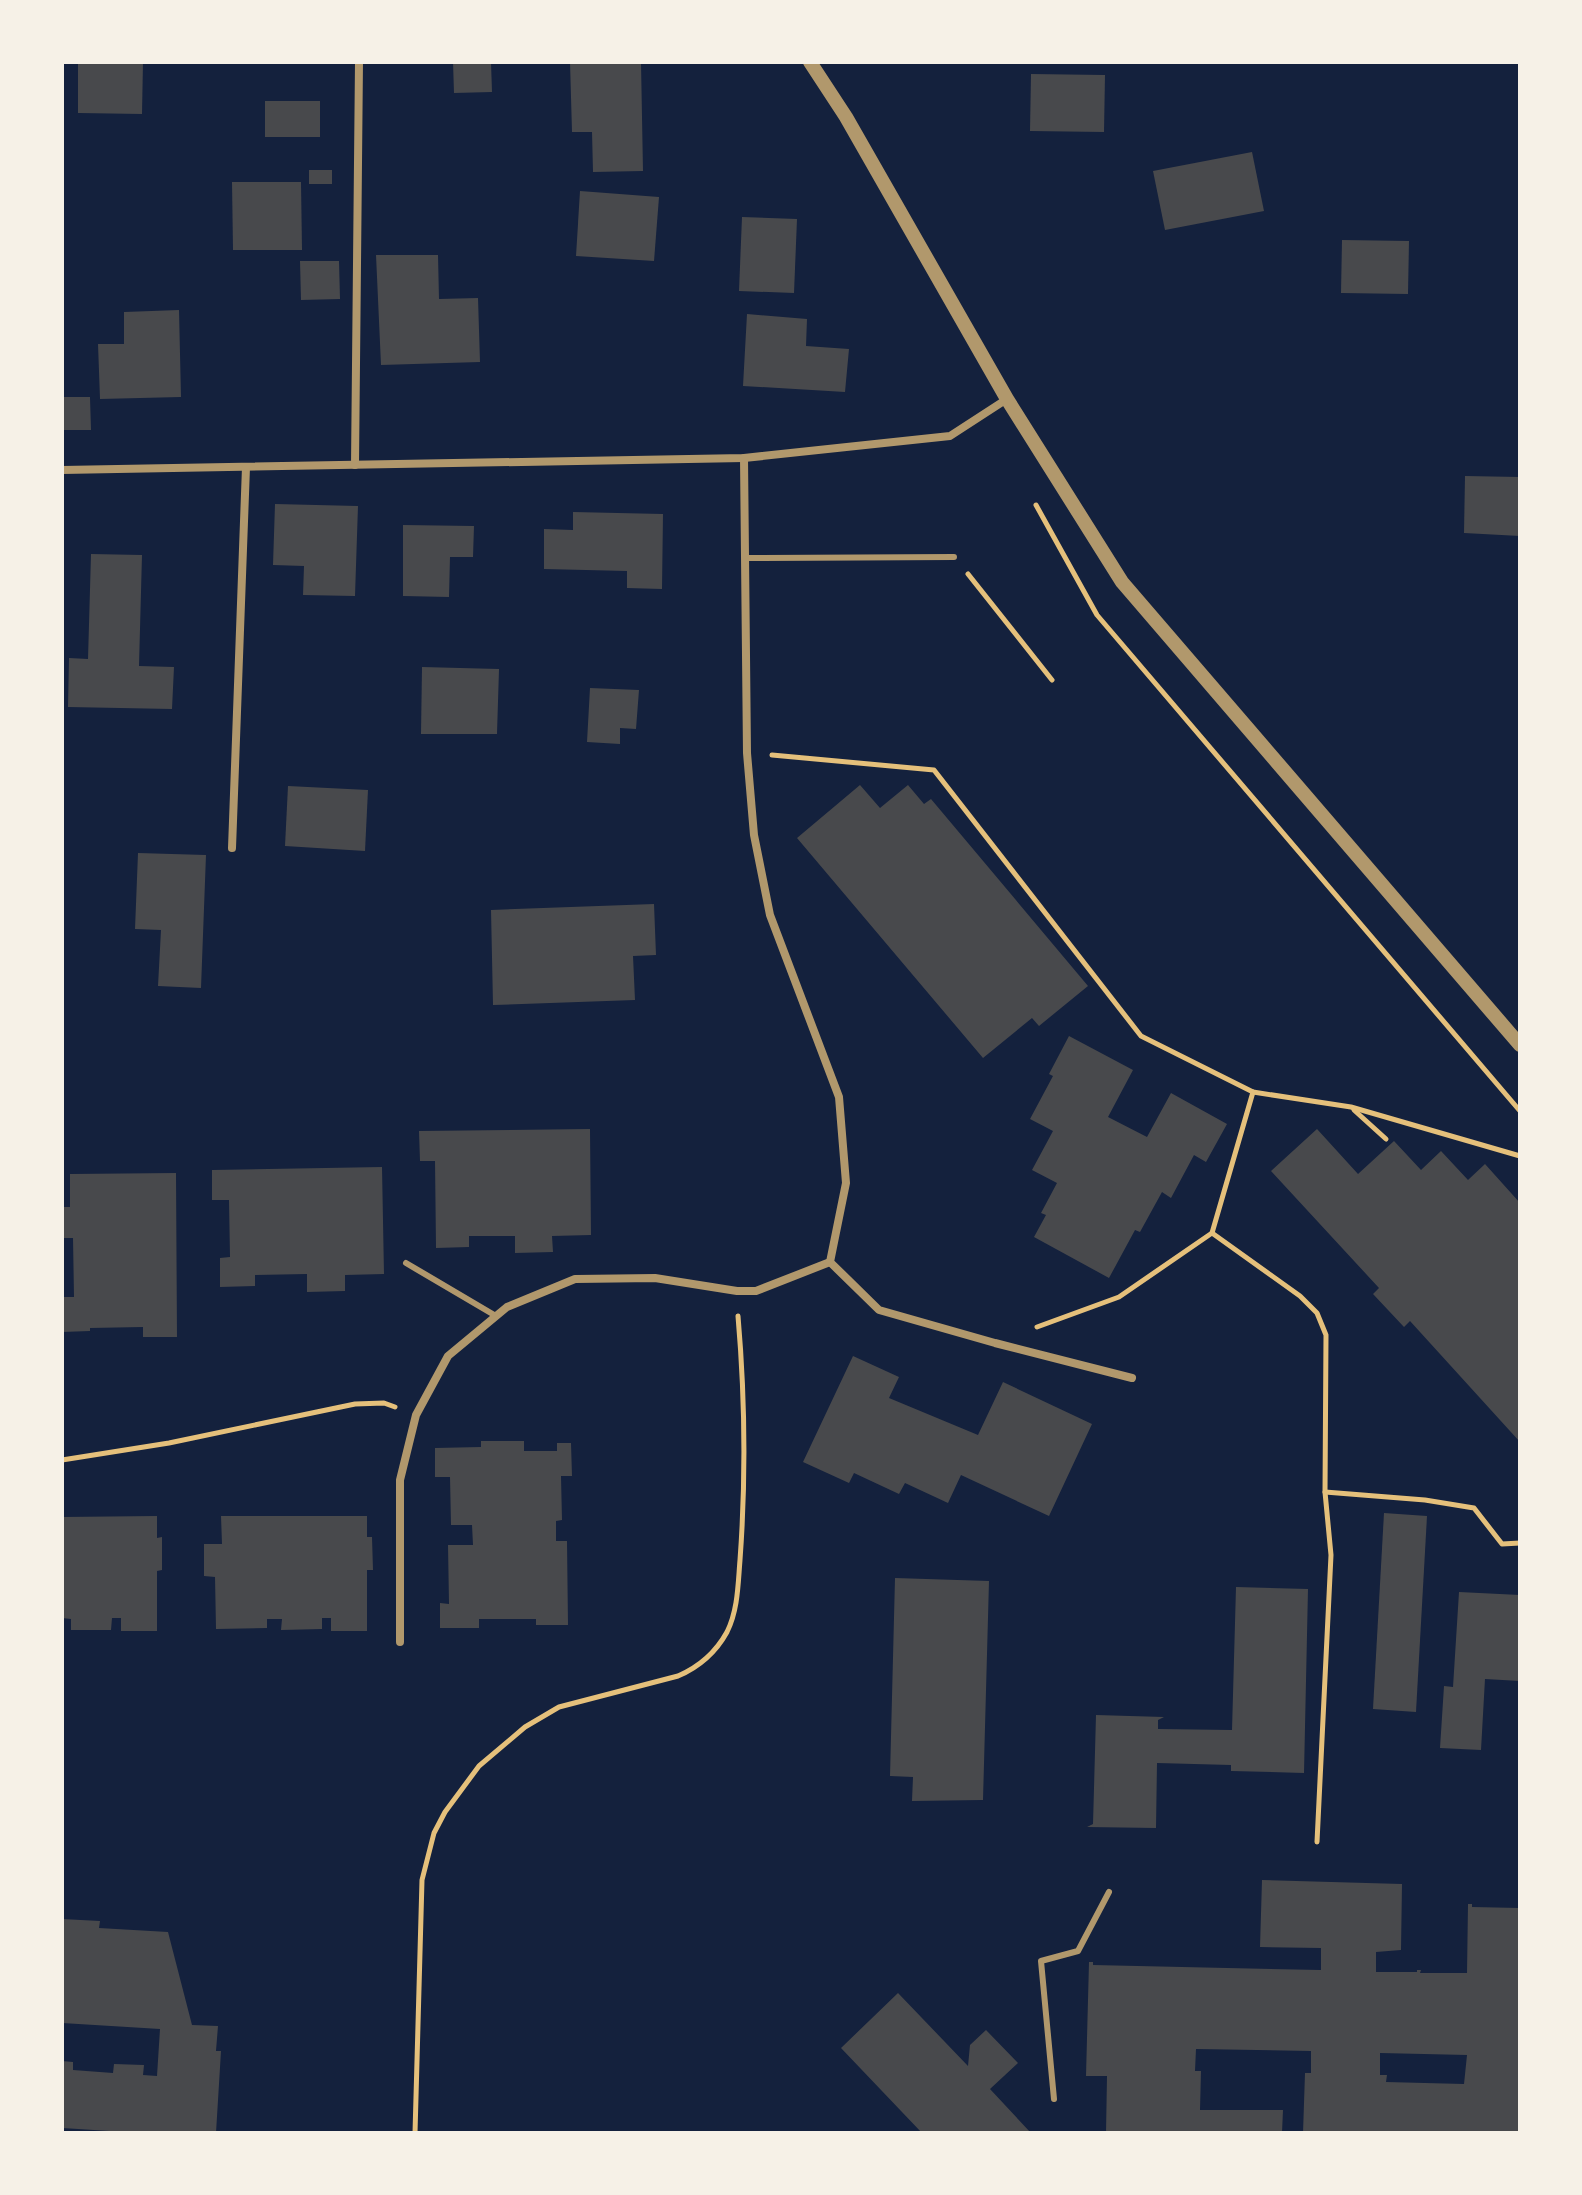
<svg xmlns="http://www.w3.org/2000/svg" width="1582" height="2195" font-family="Figtree,sans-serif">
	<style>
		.building { fill: #48494c; fill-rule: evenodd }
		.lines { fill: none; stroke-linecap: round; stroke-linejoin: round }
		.path { stroke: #e5c07b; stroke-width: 5 }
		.service { stroke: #b1986c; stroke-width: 6 }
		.minor { stroke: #b1986c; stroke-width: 8 }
		.tertiary { stroke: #b1986c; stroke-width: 14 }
	</style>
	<rect width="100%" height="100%" fill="#14213d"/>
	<g class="building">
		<polygon points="78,62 143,62 142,114 78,113"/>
		<polygon points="453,62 491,62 492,92 454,93"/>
		<polygon points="570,62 641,62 643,171 593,172 592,132 572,132"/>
		<polygon points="1031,74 1105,75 1104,132 1030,131"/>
		<rect x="265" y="101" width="55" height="36"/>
		<polygon points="1252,152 1264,211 1165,230 1153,171"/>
		<rect x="309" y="170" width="23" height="14"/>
		<polygon points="232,182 301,182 302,250 233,250"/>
		<polygon points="580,191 659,197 654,261 576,256"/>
		<polygon points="742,217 797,219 794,293 739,291"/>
		<polygon points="1342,240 1409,241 1408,294 1341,293"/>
		<polygon points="376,255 438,255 439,299 478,298 480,362 381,365"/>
		<polygon points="300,261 339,261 340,299 301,300"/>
		<polygon points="179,310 181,397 100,399 98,344 124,344 124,312"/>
		<polygon points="747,314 807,319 806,346 849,349 845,392 743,386"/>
		<polygon points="62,397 90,397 91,430 62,430"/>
		<polygon points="1465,476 1520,477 1520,536 1464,533"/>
		<polygon points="275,504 358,506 355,596 303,595 304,566 273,565"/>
		<polygon points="573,512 663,514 662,589 627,588 627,571 544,569 544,529 573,530"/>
		<polygon points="403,525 474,526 473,557 450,557 449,597 403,596"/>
		<polygon points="91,554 142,555 139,666 174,667 172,709 68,707 69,658 88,659"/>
		<polygon points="422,667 499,669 497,734 421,734"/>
		<polygon points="590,688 639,690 636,729 620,728 620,744 587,742"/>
		<polygon points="860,785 880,808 908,785 924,804 931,799 1088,986 1039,1026 1032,1018 983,1058 797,838"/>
		<polygon points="288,786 368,790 365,851 285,846"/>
		<polygon points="138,853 206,855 201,988 158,986 161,930 135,929"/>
		<polygon points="654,904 656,955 633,956 635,1000 493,1005 491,910"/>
		<polygon points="1069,1036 1133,1070 1108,1117 1147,1137 1171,1093 1227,1124 1206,1162 1194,1155 1171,1198 1162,1192 1140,1232 1135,1230 1109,1278 1034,1237 1046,1215 1041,1213 1057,1183 1032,1170 1053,1131 1030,1119 1053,1076 1049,1074"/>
		<polygon points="590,1129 591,1235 552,1236 553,1252 515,1253 515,1236 469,1236 469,1247 436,1248 435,1161 420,1161 419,1131"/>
		<polygon points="1317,1129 1358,1174 1394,1141 1421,1170 1441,1151 1468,1180 1485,1164 1520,1203 1520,1442 1410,1321 1404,1327 1373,1294 1379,1288 1271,1171"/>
		<polygon points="382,1167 384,1274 345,1275 345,1291 307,1292 307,1274 255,1275 255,1286 220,1287 220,1258 230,1257 229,1200 212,1200 212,1170"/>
		<polygon points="176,1173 177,1337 143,1337 143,1327 90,1328 90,1331 62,1332 62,1297 74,1297 73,1238 62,1238 62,1207 70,1207 70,1174"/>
		<polygon points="853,1356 899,1377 889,1398 978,1435 1003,1382 1092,1424 1049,1516 961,1475 948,1503 905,1483 899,1494 854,1473 849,1483 803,1462"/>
		<polygon points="481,1441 524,1441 524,1451 557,1451 557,1443 571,1443 572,1476 561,1476 562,1520 556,1521 556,1541 567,1541 568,1625 536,1625 536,1619 479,1619 479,1628 440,1628 440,1603 449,1604 448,1545 473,1545 472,1525 451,1525 450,1477 435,1477 435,1448 481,1447"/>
		<polygon points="1384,1513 1427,1516 1416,1712 1373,1709"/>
		<polygon points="157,1516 157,1538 162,1537 162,1570 157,1571 157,1631 121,1631 121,1618 112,1618 111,1630 71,1630 71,1619 62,1618 62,1517"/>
		<polygon points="221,1516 367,1516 367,1537 372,1537 373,1570 367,1570 367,1631 331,1631 331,1618 322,1618 322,1629 281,1630 282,1619 267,1619 267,1628 216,1629 215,1577 204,1576 204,1544 222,1544"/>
		<polygon points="895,1578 989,1581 983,1800 912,1801 913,1777 890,1776"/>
		<polygon points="1236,1587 1308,1589 1304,1773 1231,1771 1231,1765 1157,1763 1156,1828 1087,1827 1093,1824 1096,1715 1164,1717 1158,1720 1158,1729 1232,1730"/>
		<polygon points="1459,1592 1520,1595 1520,1681 1485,1679 1481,1750 1440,1748 1444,1686 1453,1687"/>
		<path d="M1262 1880 1402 1884 1401 1950 1376 1952V1972H1417V1970H1421L1420 1973H1467L1468 1904H1472V1907L1520 1908V2133H1303L1305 2073H1311V2051L1196 2049 1195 2071H1201L1200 2110H1283L1282 2133H1106L1107 2076H1086L1089 1962H1093V1965L1321 1970V1948L1260 1947ZM1380 2053 1467 2055 1464 2084 1386 2082 1387 2075H1380Z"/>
		<polygon points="62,1919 100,1921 99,1928 168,1932 192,2025 218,2026 216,2051 221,2051 216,2133 141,2133 62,2128 62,2061 73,2062 73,2070 113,2073 114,2064 144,2065 143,2075 157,2076 160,2029 62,2023"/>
		<polygon points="898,1993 968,2066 970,2045 986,2030 1018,2063 990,2089 1031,2133 922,2133 841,2048"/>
	</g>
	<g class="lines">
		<g class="path">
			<polyline points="1036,505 1097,615 1520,1111"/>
			<polyline points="968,574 1052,680"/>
			<polyline points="772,755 934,770 1141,1036 1253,1092 1351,1107 1520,1156"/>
			<polyline points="1354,1110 1386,1139"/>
			<polyline points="1212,1233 1300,1296 1317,1313 1326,1335 1325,1492 1331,1555 1317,1842"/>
			<polyline points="1037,1327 1119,1297 1212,1233 1253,1092"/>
			<polyline points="62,1460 169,1443 355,1404 384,1403 395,1407"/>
			<polyline points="1325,1492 1425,1500 1474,1508 1502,1544 1520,1543"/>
			<path d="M415 2133 422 1880 434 1833 445 1812 479 1766 525 1727 559 1707 678 1676C699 1667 716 1652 727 1632 738 1610 738 1584 740 1560 746 1478 745 1397 738 1316"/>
		</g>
		<g class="service">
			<polyline points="745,558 954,557"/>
			<polyline points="406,1263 496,1316"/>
			<polyline points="1054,2099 1041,1961 1078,1951 1109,1892"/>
		</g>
		<g class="minor">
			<polyline points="744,458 747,753 754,835 770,915 839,1097 846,1183 830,1262 879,1310 995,1343 1132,1378"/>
			<polyline points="355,465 359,62"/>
			<polyline points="62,470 744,458 950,436 1007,399"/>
			<polyline points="232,848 246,467"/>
			<polyline points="400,1642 400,1480 416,1415 448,1356 507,1307 575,1279 655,1278 737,1291 756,1291 830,1262"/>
		</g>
		<polyline class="tertiary" points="810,62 846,117 1007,399 1122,582 1520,1045"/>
	</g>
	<rect width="1582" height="2195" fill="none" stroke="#f6f1e7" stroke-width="128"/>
</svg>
